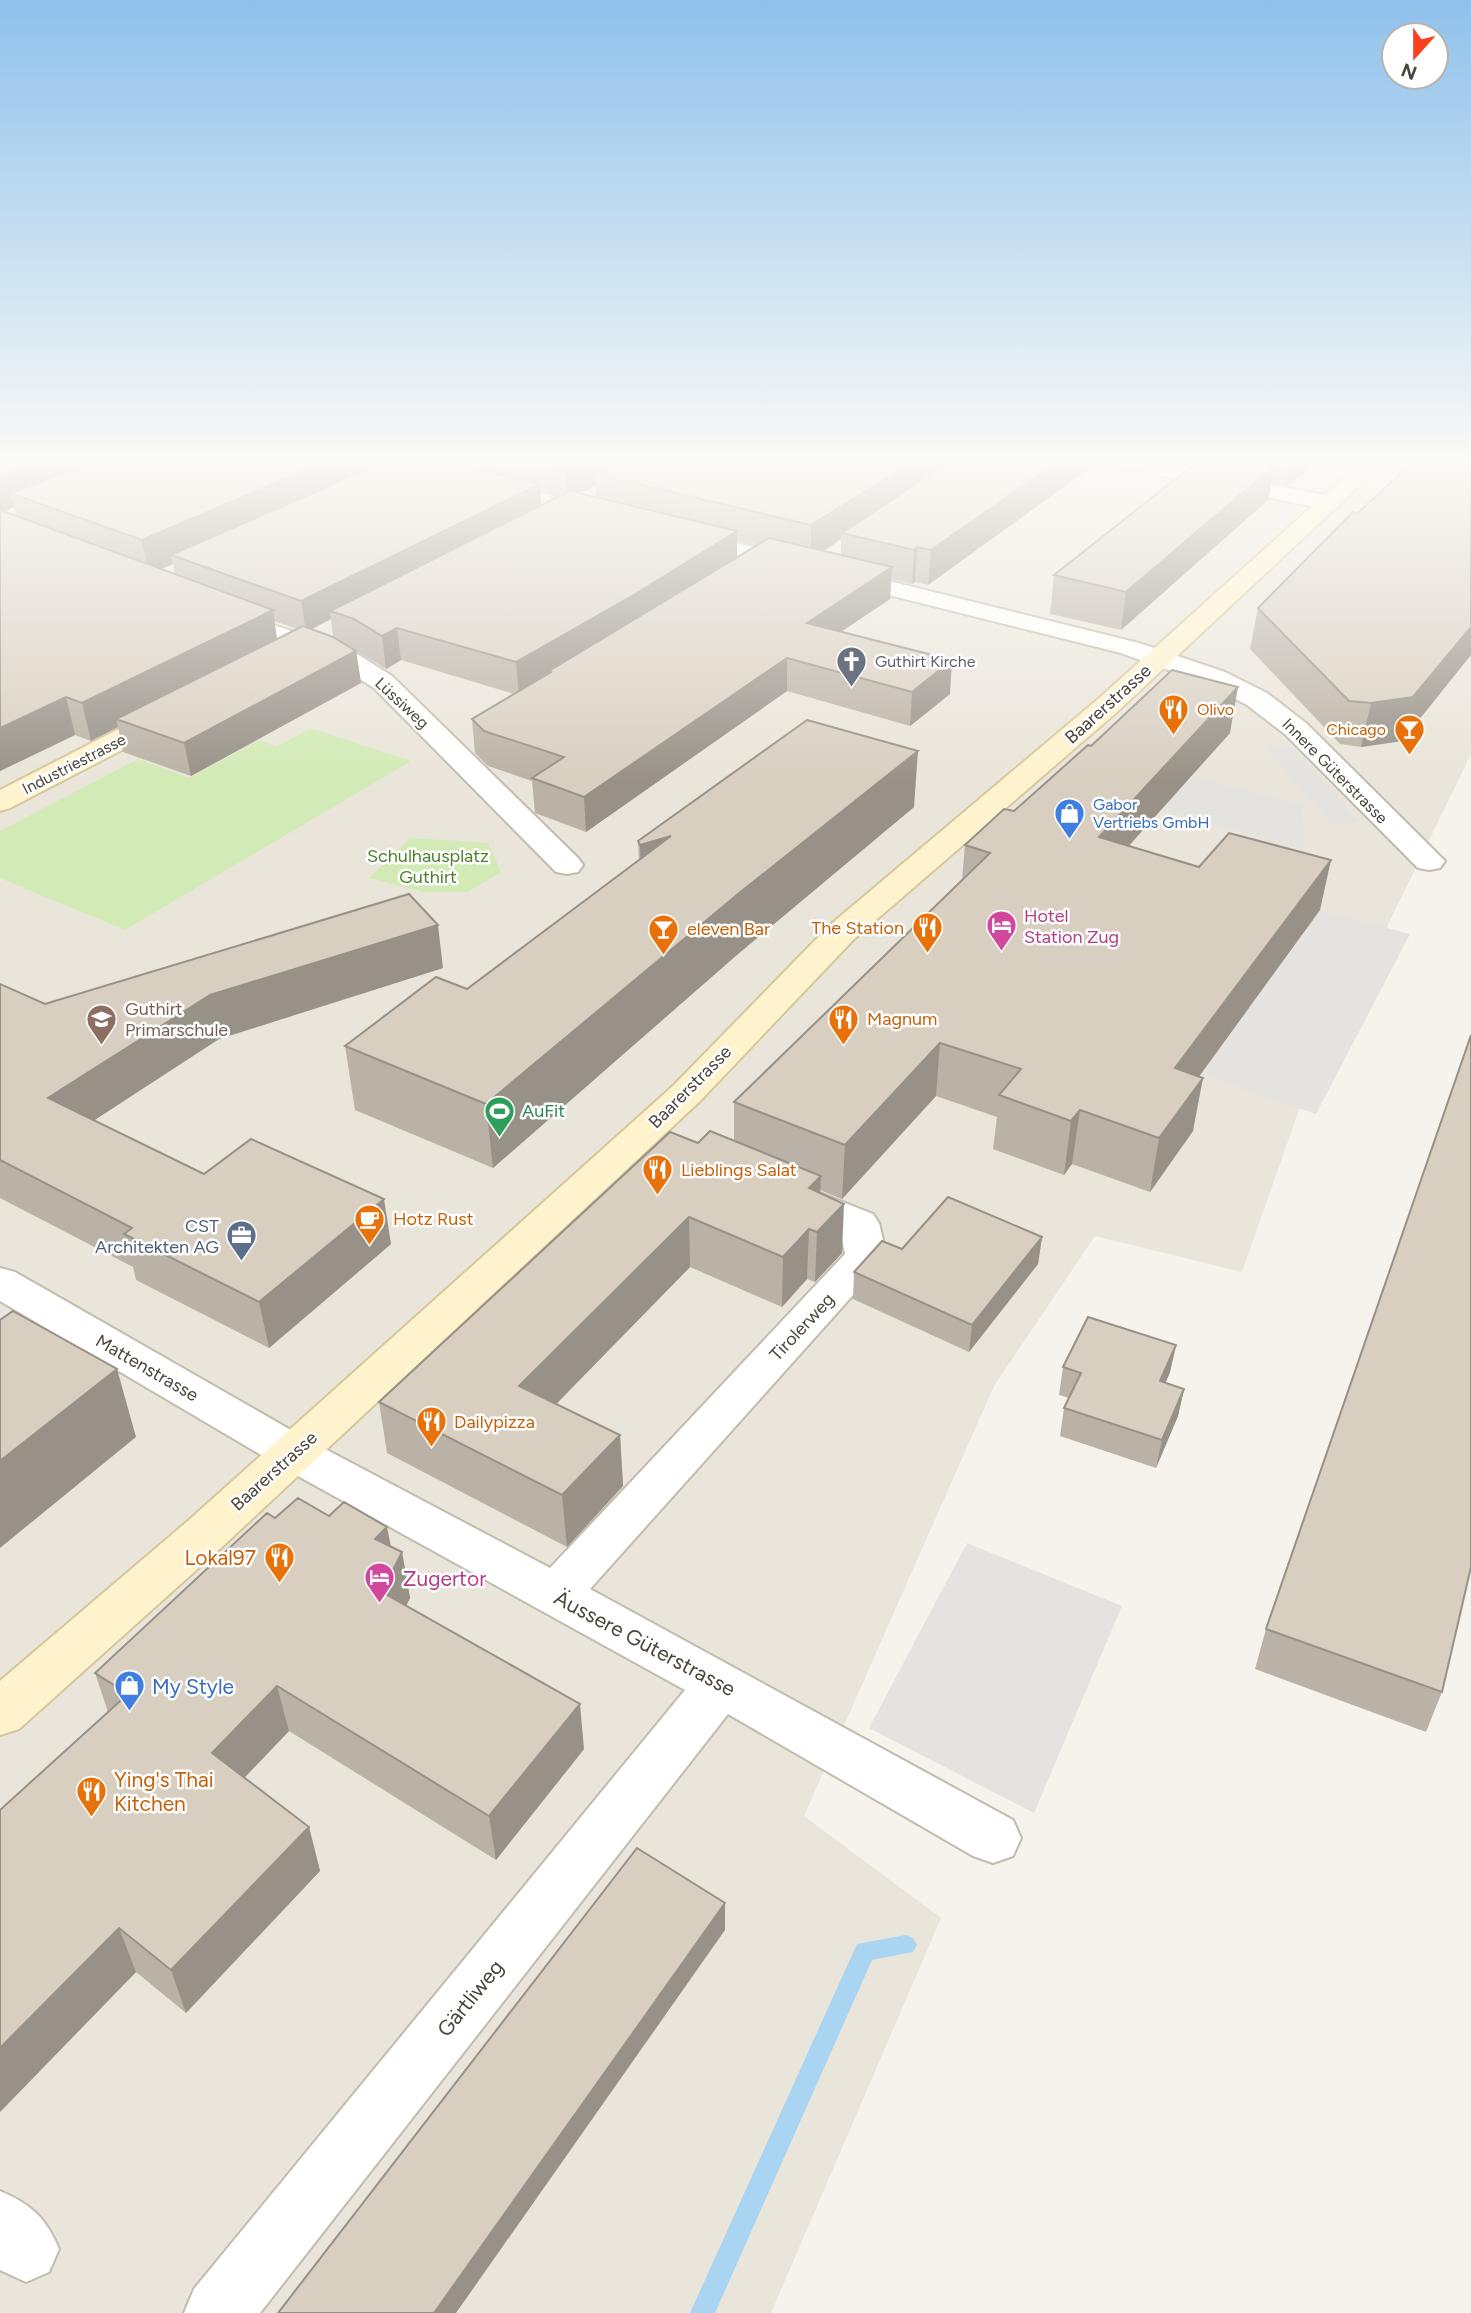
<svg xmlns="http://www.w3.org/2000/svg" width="1471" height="2313" font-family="Figtree,sans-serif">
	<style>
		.residential { fill: #eae5da }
		.green { fill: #d2eab5 }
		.parking { fill: #e5e3e0 }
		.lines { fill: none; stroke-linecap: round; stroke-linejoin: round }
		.stream { fill: #a9d4f2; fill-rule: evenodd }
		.street-casing { stroke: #c2bbae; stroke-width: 4 }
		.secondary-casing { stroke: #d6c79b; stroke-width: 4 }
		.street { fill: #fff; fill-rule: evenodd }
		.secondary { fill: #fff3cd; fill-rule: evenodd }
		.wall { fill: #bab2a6; fill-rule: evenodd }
		.shaded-wall { fill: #979187 }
		.building { fill: #d8cfc1; stroke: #979187; stroke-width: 2 }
		.labels { text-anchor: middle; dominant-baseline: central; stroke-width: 5; stroke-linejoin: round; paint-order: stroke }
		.far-worship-label { font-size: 16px; fill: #5b616d; stroke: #fff; text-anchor: start }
		.far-street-label { font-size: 16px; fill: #4b4439; stroke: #fff }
		.far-food-label { font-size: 16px; fill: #c56008; stroke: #fff; text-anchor: start }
		.far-shop-label { font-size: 16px; fill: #366cbe; stroke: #fff; text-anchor: start }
		.street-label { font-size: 18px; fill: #4b4439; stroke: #fff }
		.park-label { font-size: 18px; fill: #4a7f2a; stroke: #fff }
		.hotel-label { font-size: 18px; fill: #b23c85; stroke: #fff; text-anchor: start }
		.food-label { font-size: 18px; fill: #c56008; stroke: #fff; text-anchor: start }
		.education-label { font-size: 18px; fill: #785e54; stroke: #fff; text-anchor: start }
		.leisure-label { font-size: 18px; fill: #27864d; stroke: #fff; text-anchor: start }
		.service-label { font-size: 18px; fill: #4e5e75; stroke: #fff; text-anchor: end }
		.near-food-label { font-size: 21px; fill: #c56008; stroke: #fff; text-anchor: end }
		.near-hotel-label { font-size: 21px; fill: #b23c85; stroke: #fff; text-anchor: start }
		.near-street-label { font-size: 21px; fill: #4b4439; stroke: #fff }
		.near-shop-label { font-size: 21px; fill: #366cbe; stroke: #fff; text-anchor: start }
	</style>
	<rect width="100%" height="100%" fill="#f6f3ec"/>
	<polygon class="residential" points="0,458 1471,458 1471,754 1301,1104 1242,1272 1095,1236 994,1386 804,1816 941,1918 771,2313 0,2313"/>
	<g class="green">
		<polygon points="311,728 411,761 125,930 0,878 0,831 138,759 189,778 259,740 276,747"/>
		<polygon points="410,838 488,843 501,872 468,892 424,892 369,878"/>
	</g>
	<g class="parking">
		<polygon points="1291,745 1360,822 1332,825 1265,747"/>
		<polygon points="1177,772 1302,805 1305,850 1148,805"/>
		<polygon points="1320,910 1410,934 1316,1114 1199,1074"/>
		<polygon points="967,1543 1122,1606 1034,1813 869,1728"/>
	</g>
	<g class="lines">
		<polygon class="stream" points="906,1935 913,1938 917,1945 913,1952 872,1960 715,2313 690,2313 857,1944"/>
		<defs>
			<g id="street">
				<polygon points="1097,458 1138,458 1329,496 1337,498 1340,503 1337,508 1329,510 1107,464 1100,462"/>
				<polygon points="688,531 1139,643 1225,672 1267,693 1306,723 1445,861 1440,868 1429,870 1418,868 1286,735 1247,705 1207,684 1121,653 680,543 676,538 680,533"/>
				<polygon points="228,609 357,654 392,676 578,858 583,865 578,872 567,874 556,872 374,688 339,666 219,621 216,616 219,611"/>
				<polygon points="797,1184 873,1214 879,1223 887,1257 590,1589 1013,1820 1021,1838 1013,1856 993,1863 973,1856 728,1714 260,2313 184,2313 194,2289 685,1690 278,1465 0,1301 0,1268 15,1272 310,1441 550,1568 845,1254 840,1230 783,1206 777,1197 783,1188"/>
				<path d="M0 2191C31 2204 46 2218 59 2249L49 2272 26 2282 0 2270Z"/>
			</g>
			<g id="secondary">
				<polygon points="1366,458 1389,458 1117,712 854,939 699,1102 223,1546 19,1729 0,1735 0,1681 189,1520 673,1086 830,925 1097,700"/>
				<polygon points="166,708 176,710 180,716 176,722 10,808 0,811 0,790 156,710"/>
			</g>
		</defs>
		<use href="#street" class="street-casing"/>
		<use href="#secondary" class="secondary-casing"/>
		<use href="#street" class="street"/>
		<use href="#secondary" class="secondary"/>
	</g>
	<g class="wall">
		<path d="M0 458 378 465 393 458H1098L1097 463 928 585 915 582 912 584 891 579 890 599 841 632 950 694 910 726 787 691 586 832 535 813 532 781 488 766 475 753 472 719 514 694 401 660 386 669 356 651 361 683 191 776 123 752 118 727 91 741 75 735 0 771ZM596 485V497L580 493ZM540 493 557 497 541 505ZM14 507 16 516 3 511ZM841 539V555L823 551 827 549ZM737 541 756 546 737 557ZM173 564 175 574 161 569ZM331 619 333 637 312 629ZM274 621 297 629 277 639Z"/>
		<polygon points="1168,458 1336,458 1322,470 1310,467 1292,483 1286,485 1272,482 1268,500 1121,630 1050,614 1054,575 1196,463"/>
		<polygon points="1358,513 1402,741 1361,747 1340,744 1250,649 1258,608"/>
		<polygon points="1230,733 1128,846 1320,910 1199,1076 1193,1131 1150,1192 1072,1164 1064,1175 993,1149 997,1117 936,1096 842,1199 820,1190 820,1193 842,1253 815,1282 807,1279 782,1307 690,1267 556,1404 620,1435 623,1486 567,1547 387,1453 379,1402 698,1143 734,1141 734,1102 962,880 965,845 1014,811 1091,746"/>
		<polygon points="914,807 738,954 493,1168 355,1110 345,1046 467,989 639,860 638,841"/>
		<polygon points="443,968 219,1039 94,1120 204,1174 391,1244 269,1348 136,1280 133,1267 0,1198 0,984 45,1004"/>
		<polygon points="1042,1237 1038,1264 969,1352 853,1299 854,1272 902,1249"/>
		<polygon points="1176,1345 1170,1372 1165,1383 1184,1389 1178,1416 1156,1468 1060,1436 1064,1408 1069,1398 1059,1395 1063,1367"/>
		<polygon points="329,1516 402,1552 410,1598 406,1605 584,1749 496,1860 289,1731 244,1778 309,1827 320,1871 186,2013 136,1972 0,2112 108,1712 95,1673 275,1518"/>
		<polygon points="1266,1629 1442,1692 1426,1732 1255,1669"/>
	</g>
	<g class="shaded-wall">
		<polygon points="49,458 147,458 10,493 14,507 0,513 0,477"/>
		<polygon points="333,458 377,458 379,472 171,555 173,564 149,574 142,540"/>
		<polygon points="584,458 649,458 595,474 596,485 567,500 565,467"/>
		<polygon points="919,458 967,458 842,533 841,539 811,559 811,525"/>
		<polygon points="1063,458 1098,458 1097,463 928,585 931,550"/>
		<polygon points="1291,458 1312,458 1310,467 1292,483 1286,485"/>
		<polygon points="1324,458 1336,458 1322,470"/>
		<polygon points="1275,465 1268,500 1121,630 1126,592"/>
		<polygon points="540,484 542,513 330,611 331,619 306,632 301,601"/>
		<polygon points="737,531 737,561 551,672 549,671 549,677 519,695 516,662"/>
		<polygon points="917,547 915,582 912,584 914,550"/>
		<polygon points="892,567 890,599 806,655 807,623"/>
		<polygon points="273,610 278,646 116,719 118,727 91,741 82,703"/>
		<polygon points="1471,627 1471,655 1402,741 1361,747 1371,703"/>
		<polygon points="397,628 401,660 386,669 382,636"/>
		<polygon points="356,651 361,683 191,776 184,743"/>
		<polygon points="787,658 787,691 586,832 584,797"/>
		<polygon points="952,660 950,694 910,726 912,692"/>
		<polygon points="1238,687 1230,733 1092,887 1099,837"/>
		<polygon points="66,697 75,735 0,771 0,728"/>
		<polygon points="918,751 914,807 738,954 493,1168 486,1104 738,894"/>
		<polygon points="671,836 642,905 640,845"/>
		<polygon points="1331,860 1320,910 1166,1122 1175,1068"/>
		<polygon points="438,925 443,968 219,1039 61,1142 48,1098 210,995"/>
		<polygon points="940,1043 936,1096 842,1199 845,1145"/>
		<polygon points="1203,1078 1193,1131 1150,1192 1159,1138"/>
		<polygon points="1080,1110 1072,1164 1064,1175 1071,1121"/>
		<polygon points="821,1176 819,1225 809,1229 807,1279 782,1307 783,1257 809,1188"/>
		<polygon points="384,1199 391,1244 269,1348 259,1302"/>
		<polygon points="844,1204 842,1253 815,1282 817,1232"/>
		<polygon points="689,1217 690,1267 525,1436 519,1386"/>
		<polygon points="1042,1237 1038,1264 969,1352 972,1325"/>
		<polygon points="1176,1345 1170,1372 1155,1409 1160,1381"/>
		<polygon points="117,1369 136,1437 0,1548 0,1461"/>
		<polygon points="1184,1389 1178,1416 1156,1468 1162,1440"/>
		<polygon points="620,1435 623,1486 567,1547 562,1495"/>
		<polygon points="387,1527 395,1567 402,1552 410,1598 391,1637 382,1592 375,1539"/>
		<polygon points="277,1686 289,1731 225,1798 212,1753"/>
		<polygon points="580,1704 584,1749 496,1860 489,1816"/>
		<polygon points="309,1827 320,1871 186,2013 171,1970"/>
		<polygon points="725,1903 725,1930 456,2313 434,2313"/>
		<polygon points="119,1928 136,1972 0,2112 0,2048"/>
	</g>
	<g class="building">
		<polygon points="0,458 49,458 0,477"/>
		<polygon points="109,458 333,458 142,540 10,493"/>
		<polygon points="393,458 430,458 540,484 301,601 171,555"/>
		<polygon points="526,458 584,458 565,467"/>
		<polygon points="628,458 919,458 811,525 595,474"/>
		<polygon points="955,458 1063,458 931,550 917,547 914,550 842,533"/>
		<polygon points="1202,458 1240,458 1275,465 1126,592 1054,575"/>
		<polygon points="1417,458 1471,458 1471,627 1413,697 1371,703 1349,701 1258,608 1353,512 1358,513"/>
		<polygon points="570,491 737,531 637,593 516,662 397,628 382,636 354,619 330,611"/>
		<polygon points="0,510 273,610 82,703 66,697 0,728"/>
		<polygon points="769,538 892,567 807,623 952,660 912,692 787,658 584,797 532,778 564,757 484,731 472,719 551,672 549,671"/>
		<polygon points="303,626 333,637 356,651 184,743 116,719"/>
		<polygon points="1172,670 1238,687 1099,837 1199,867 1229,833 1331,860 1175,1068 1203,1078 1159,1138 1080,1110 1071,1121 999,1095 1021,1069 940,1043 845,1145 734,1102 990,853 965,845 1004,809 1014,811 1088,745 1091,746"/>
		<polygon points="807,720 918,751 738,894 486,1104 345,1046 436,977 467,989 671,836 640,845 638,841"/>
		<polygon points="409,894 438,925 210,995 48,1098 204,1174 251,1139 384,1199 259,1302 124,1234 132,1228 0,1160 0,984 45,1004"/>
		<polygon points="1471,1035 1471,1567 1442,1692 1266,1629"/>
		<polygon points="710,1131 821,1176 809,1188 844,1204 817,1232 809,1229 783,1257 689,1217 519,1386 620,1435 562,1495 379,1402 670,1132 698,1143"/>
		<polygon points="948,1197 1042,1237 972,1325 854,1272 882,1241 902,1249"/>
		<polygon points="13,1311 117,1369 0,1461 0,1320"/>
		<polygon points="1088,1317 1176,1345 1160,1381 1184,1389 1162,1440 1064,1408 1081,1373 1063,1367"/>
		<polygon points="298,1498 329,1516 344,1502 387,1527 375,1539 402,1552 382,1592 580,1704 489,1816 277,1686 212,1753 309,1827 171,1970 119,1928 0,2048 0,1810 128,1694 95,1673 267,1513 275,1518"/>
		<polygon points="637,1848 725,1903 434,2313 278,2313"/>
	</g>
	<linearGradient id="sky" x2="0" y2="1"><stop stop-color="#8fc1ec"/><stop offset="0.59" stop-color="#fbfaf6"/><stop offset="1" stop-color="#fbfaf6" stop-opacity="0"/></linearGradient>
	<rect width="1471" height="782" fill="url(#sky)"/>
	<defs>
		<symbol id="church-pin" viewBox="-11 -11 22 30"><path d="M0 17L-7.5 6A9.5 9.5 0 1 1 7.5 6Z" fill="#6b7280" stroke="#fff"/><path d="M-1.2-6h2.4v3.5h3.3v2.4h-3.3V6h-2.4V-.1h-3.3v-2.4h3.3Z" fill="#fff"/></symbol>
		<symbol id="restaurant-pin" viewBox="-11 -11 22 30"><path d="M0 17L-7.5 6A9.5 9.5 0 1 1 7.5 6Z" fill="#e8710a" stroke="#fff"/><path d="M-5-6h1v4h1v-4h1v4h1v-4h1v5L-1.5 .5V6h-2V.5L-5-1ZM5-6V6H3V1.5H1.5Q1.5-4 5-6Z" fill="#fff"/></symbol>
		<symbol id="bar-pin" viewBox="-11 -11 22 30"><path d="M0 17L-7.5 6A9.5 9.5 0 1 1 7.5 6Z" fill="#e8710a" stroke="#fff"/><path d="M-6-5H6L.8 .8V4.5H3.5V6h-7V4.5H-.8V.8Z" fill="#fff"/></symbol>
		<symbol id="shop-pin" viewBox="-11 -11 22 30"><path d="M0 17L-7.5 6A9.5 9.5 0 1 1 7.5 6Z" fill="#3f7fe0" stroke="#fff"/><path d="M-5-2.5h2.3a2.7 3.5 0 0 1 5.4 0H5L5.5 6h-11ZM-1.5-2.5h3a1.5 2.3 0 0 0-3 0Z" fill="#fff"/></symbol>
		<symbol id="hotel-pin" viewBox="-11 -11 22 30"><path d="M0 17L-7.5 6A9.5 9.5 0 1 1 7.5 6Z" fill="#d1479c" stroke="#fff"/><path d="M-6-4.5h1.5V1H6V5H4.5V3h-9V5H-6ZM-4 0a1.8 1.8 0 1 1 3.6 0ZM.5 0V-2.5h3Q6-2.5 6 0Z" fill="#fff"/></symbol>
		<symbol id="school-pin" viewBox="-11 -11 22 30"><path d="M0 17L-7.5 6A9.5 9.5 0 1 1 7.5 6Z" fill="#8d6e63" stroke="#fff"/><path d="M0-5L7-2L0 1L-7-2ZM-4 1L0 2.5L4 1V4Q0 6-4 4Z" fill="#fff"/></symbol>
		<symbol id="stadium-pin" viewBox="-11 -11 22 30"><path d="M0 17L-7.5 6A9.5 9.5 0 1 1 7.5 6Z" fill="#2e9e5b" stroke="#fff"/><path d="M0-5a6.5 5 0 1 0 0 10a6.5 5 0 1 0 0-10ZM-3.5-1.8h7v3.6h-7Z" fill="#fff"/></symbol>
		<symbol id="cafe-pin" viewBox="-11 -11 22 30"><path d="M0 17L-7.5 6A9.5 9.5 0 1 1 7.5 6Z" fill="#e8710a" stroke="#fff"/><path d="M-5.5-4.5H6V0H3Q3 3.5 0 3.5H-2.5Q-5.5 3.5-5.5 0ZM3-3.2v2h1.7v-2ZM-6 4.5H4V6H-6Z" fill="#fff"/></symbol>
		<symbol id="office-pin" viewBox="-11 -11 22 30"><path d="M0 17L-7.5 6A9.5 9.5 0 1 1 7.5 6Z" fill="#5c6f8a" stroke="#fff"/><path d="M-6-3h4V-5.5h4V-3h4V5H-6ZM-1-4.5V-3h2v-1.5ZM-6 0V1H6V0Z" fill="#fff"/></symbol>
	</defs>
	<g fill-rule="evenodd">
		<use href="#church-pin" x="834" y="644" width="35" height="47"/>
		<use href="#restaurant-pin" x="1156" y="692" width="35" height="47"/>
		<use href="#bar-pin" x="1392" y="712" width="35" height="47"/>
		<use href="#shop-pin" x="1052" y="796" width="35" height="47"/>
		<use href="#hotel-pin" x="984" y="908" width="35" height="47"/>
		<use href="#restaurant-pin" x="910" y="910" width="35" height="47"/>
		<use href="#bar-pin" x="646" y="912" width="35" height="47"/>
		<use href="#school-pin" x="84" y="1002" width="35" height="47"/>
		<use href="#restaurant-pin" x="826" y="1002" width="35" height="47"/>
		<use href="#stadium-pin" x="482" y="1094" width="35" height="47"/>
		<use href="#restaurant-pin" x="640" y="1152" width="35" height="47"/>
		<use href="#cafe-pin" x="352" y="1202" width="35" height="47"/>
		<use href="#office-pin" x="224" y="1218" width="35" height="47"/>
		<use href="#restaurant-pin" x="414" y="1404" width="35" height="47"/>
		<use href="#restaurant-pin" x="262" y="1540" width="35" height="47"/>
		<use href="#hotel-pin" x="362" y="1560" width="35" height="47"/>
		<use href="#shop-pin" x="112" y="1668" width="35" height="47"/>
		<use href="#restaurant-pin" x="74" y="1774" width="35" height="47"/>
	</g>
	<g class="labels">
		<g class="far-worship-label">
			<text x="875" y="661">Guthirt Kirche</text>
		</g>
		<g class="far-street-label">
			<text transform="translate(402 703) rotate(43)">Lüssiweg</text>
			<text transform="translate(74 764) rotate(-27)">Industriestrasse</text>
			<text transform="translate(1335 771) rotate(45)">Innere Güterstrasse</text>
		</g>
		<g class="far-food-label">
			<text x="1197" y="709">Olivo</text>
			<text x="1386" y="729" text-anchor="end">Chicago</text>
		</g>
		<g class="far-shop-label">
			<text x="1093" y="804">Gabor<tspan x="1093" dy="18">Vertriebs GmbH</tspan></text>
		</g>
		<g class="street-label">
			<text transform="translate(1108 704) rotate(-42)">Baarerstrasse</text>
			<text transform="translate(690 1087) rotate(-45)">Baarerstrasse</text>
			<text transform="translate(802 1327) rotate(-47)">Tirolerweg</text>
			<text transform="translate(147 1368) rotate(30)">Mattenstrasse</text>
			<text transform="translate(274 1471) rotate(-42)">Baarerstrasse</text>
		</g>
		<g class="park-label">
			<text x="428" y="856">Schulhausplatz<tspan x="428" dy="21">Guthirt</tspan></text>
		</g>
		<g class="hotel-label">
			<text x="1024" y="916">Hotel<tspan x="1024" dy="21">Station Zug</tspan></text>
		</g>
		<g class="food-label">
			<text x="904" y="928" text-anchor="end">The Station</text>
			<text x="687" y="929">eleven Bar</text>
			<text x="867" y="1019">Magnum</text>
			<text x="681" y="1170">Lieblings Salat</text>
			<text x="393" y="1219">Hotz Rust</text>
			<text x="454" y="1422">Dailypizza</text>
		</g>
		<g class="education-label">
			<text x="125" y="1009">Guthirt<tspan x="125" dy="21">Primarschule</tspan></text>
		</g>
		<g class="leisure-label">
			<text x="522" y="1111">AuFit</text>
		</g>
		<g class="service-label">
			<text x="219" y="1226">CST<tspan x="219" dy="21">Architekten AG</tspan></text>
		</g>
		<g class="near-food-label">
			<text x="256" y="1557">Lokal97</text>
			<text x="114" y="1779" text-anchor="start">Ying's Thai<tspan x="114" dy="24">Kitchen</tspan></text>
		</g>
		<g class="near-hotel-label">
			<text x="403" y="1578">Zugertor</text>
		</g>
		<g class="near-street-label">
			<text transform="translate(645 1643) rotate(28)">Äussere Güterstrasse</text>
			<text transform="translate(470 1998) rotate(-51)">Gärtliweg</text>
		</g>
		<g class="near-shop-label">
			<text x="152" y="1686">My Style</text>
		</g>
	</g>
	<g transform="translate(1415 56) rotate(201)"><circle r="33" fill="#ffffff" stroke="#b7b4b0" stroke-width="2"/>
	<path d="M0-5L12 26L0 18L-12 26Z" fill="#fc3f1d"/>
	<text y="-10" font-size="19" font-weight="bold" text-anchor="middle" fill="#4b4439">N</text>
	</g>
</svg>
